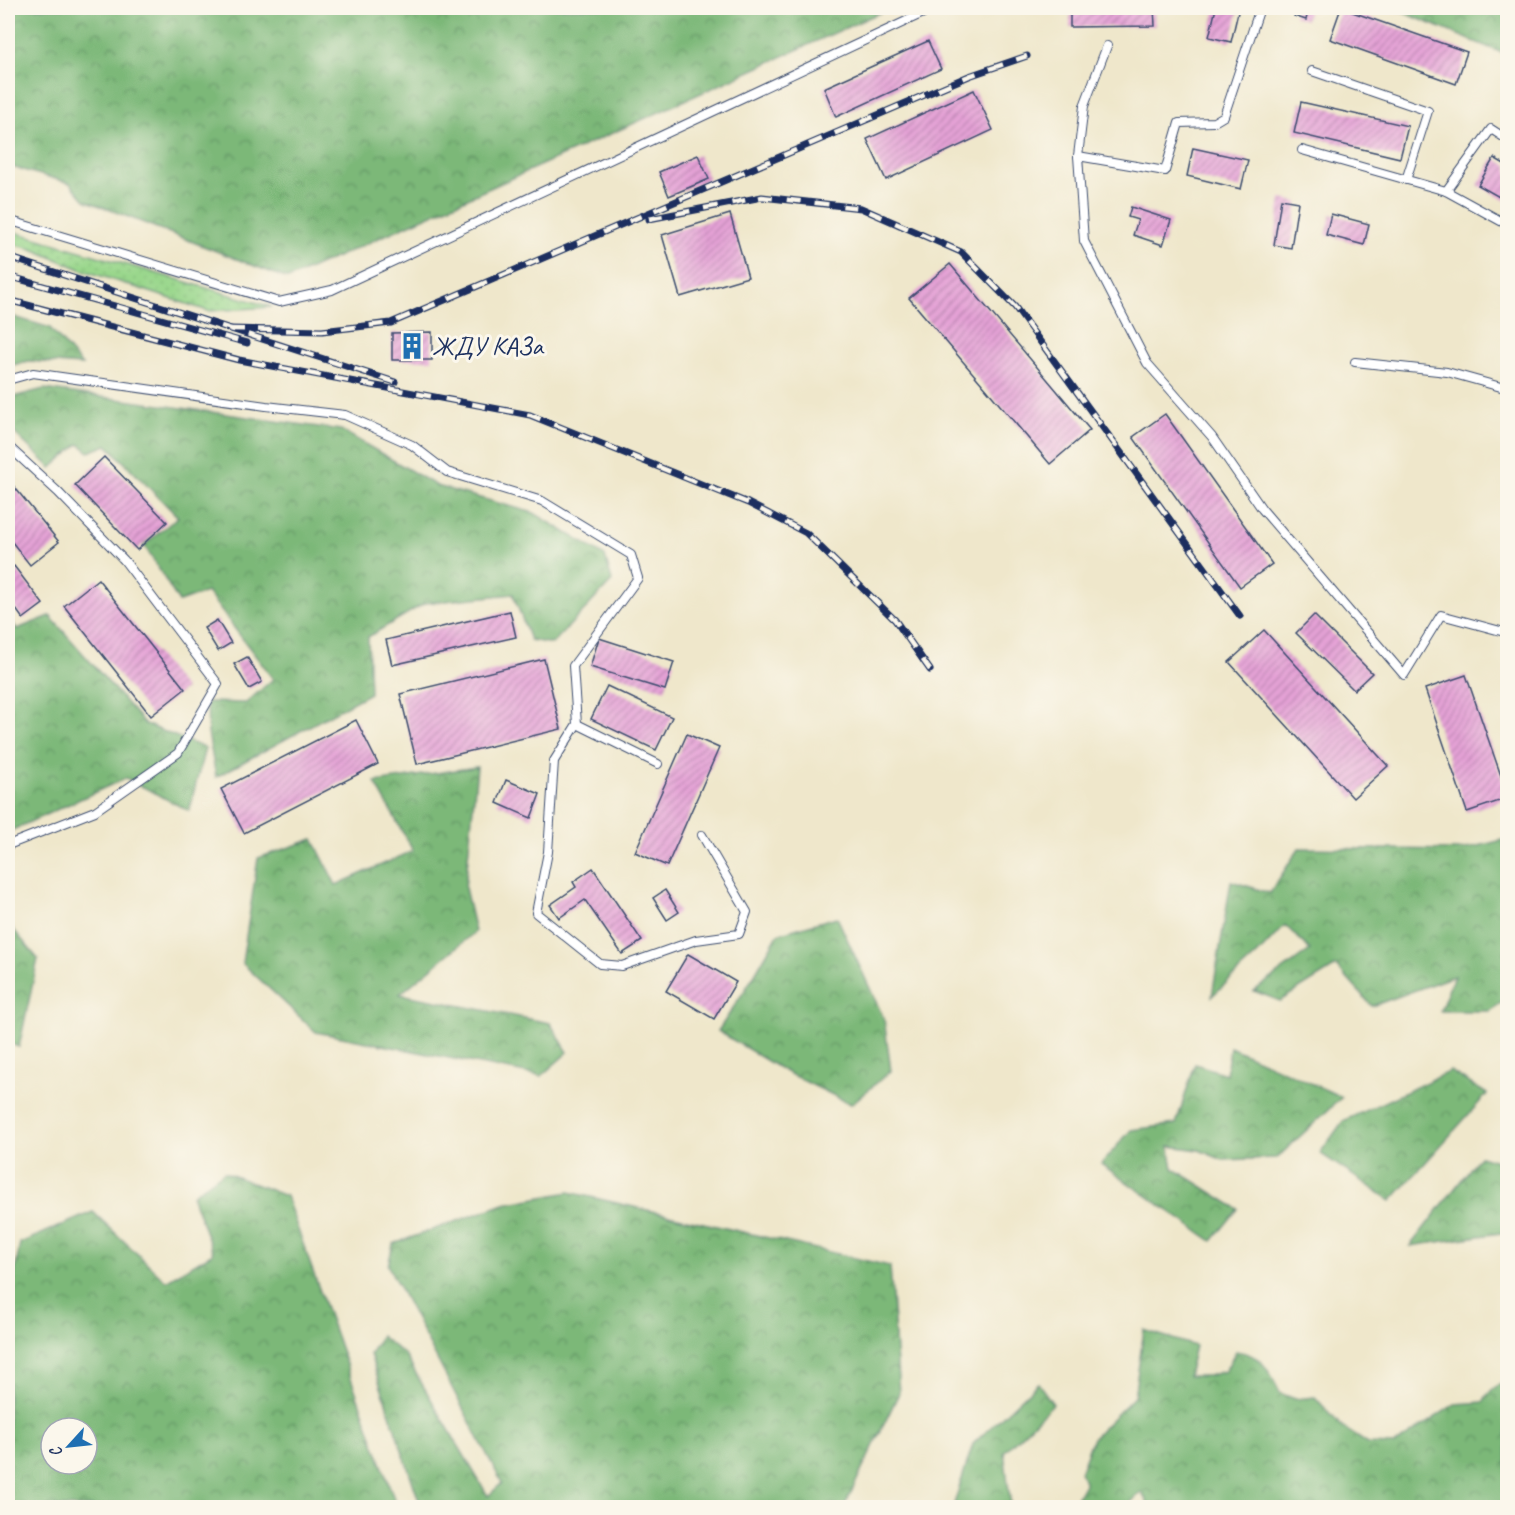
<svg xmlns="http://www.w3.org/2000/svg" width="1515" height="1515" font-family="Caveat,sans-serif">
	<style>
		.grass { fill: url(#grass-dots); stroke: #5a8375; stroke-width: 1.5 }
		.forest { fill: url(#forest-crowns); stroke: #4b746b; stroke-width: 1.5; fill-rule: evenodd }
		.building { fill: url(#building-hatch) }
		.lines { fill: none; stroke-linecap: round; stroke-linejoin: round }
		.lane-casing { stroke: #3b4b6e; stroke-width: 10 }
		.lane { stroke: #fff; stroke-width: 8 }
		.rail-casing { stroke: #1b2f5e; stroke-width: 7 }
		.rail { stroke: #fbf7ec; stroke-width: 4.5; stroke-dasharray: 14; stroke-linecap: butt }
		.labels { text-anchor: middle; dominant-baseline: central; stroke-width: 6; stroke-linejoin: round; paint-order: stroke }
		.poi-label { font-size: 26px; fill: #1b2f5e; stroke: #fbf7ec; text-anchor: start }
	</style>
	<defs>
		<pattern id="grass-dots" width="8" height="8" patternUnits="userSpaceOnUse" patternTransform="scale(1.5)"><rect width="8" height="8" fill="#9ad78c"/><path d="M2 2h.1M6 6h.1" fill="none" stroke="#84b97b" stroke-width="1.8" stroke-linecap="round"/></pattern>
		<pattern id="forest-crowns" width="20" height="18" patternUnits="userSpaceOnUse" patternTransform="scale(1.5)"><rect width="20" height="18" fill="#7bb878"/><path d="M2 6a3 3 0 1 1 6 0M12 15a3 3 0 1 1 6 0" fill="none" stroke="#649666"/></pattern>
		<pattern id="building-hatch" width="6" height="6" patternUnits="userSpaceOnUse" patternTransform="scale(1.5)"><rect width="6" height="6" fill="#e5a2d6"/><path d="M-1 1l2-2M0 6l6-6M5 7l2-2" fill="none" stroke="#b984b1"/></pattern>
	</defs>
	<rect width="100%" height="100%" fill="#fbf7ec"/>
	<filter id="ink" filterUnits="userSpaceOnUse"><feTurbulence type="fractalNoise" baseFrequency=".0167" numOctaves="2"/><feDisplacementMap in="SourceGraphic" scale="12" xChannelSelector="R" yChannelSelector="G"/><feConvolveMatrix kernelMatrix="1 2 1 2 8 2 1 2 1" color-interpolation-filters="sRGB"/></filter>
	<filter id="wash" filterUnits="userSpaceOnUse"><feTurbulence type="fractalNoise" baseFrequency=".008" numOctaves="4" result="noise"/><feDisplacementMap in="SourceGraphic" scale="24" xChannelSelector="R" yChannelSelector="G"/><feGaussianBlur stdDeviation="1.35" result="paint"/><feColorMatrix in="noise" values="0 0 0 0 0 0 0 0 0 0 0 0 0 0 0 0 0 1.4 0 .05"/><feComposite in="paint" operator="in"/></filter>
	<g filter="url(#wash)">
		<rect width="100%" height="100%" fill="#efe7cb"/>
		<polygon class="grass" points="8,230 272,307 208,311 83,270 32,249 8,243"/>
		<g class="forest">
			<polygon points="8,8 890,8 288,279 85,200 70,183 8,166"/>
			<polygon points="1392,8 1507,8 1507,55"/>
			<polygon points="8,315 50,328 82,365 29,361 8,366"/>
			<polygon points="44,389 341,430 437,486 534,513 605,556 612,581 552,644 530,640 513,594 425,603 368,637 370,693 216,777 208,733 207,702 246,703 273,679 207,592 179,602 144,545 178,517 107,445 89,452 79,444 51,468 8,427 8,398"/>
			<polygon points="50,616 145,724 205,748 189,811 126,778 8,832 8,617 17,629"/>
			<polygon points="477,767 465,888 475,932 400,994 550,1023 568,1052 541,1076 316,1032 242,963 258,858 313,839 336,885 413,851 375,782"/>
			<polygon points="1507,839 1507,999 1489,1011 1440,1011 1454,976 1372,1006 1336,966 1280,1001 1254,991 1310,950 1285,925 1258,954 1212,996 1231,881 1270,893 1299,848 1462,850"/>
			<polygon points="837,917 884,1019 891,1071 851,1104 784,1071 718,1031 752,979 778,934"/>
			<polygon points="8,923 38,959 19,1047 8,1043"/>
			<polygon points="1230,1047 1342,1097 1277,1158 1223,1160 1199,1150 1169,1146 1173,1168 1238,1209 1212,1241 1101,1164 1131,1130 1176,1124 1195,1064 1226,1074"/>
			<polygon points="1450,1071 1487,1094 1391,1201 1320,1153 1343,1121"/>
			<polygon points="1480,1156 1507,1164 1507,1232 1410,1246"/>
			<path d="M224 1172 286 1196 397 1507H8V1312L20 1243 93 1212 166 1281 213 1253 192 1195ZM51 1428H87V1464H51Z"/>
			<polygon points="569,1192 890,1266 899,1393 844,1507 421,1507 370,1354 381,1336 405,1355 488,1496 502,1483 388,1266 393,1244 504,1204"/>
			<path d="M1144 1330 1195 1346 1188 1376H1208L1225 1371 1236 1351C1264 1355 1268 1370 1280 1393L1295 1399 1315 1397 1342 1427 1368 1444 1394 1445 1455 1404 1484 1402C1488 1392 1496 1384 1507 1383V1507L1151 1508 1141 1492 1126 1507H1072L1085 1484 1080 1472 1093 1438 1134 1397Z"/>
			<polygon points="1038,1383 1053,1404 1004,1452 1011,1507 953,1507 973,1444"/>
		</g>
		<g id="blocks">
			<g class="building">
				<polygon points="1070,8 1154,8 1155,26 1070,27"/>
				<polygon points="1216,8 1239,8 1231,42 1209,37"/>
				<polygon points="1296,8 1309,8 1306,20 1294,16"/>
				<polygon points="1341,8 1467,52 1456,84 1330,39"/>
				<polygon points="928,41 941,69 836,117 824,88"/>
				<polygon points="974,90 993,130 886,180 867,139"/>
				<polygon points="1301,102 1408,126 1400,158 1294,133"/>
				<polygon points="1193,148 1248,160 1241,189 1187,176"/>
				<polygon points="698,155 709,179 669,196 659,172"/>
				<polygon points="1494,158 1508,166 1508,202 1478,185"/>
				<polygon points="1281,199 1298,202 1291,248 1274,245"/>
				<polygon points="1131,207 1171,220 1163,245 1133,235 1138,220 1128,217"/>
				<polygon points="730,214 748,277 680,297 662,235"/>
				<polygon points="1331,214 1369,224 1364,245 1326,235"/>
				<polygon points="950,264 1090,430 1050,464 909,298"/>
				<polygon points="432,332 432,360 392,360 392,333"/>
				<polygon points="1165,414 1272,564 1240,587 1133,437"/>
				<polygon points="104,457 167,522 137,550 75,485"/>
				<polygon points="8,479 59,542 30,565 8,537"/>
				<polygon points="14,566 43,604 23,619 8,598 8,571"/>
				<polygon points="98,579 185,689 151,716 64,606"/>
				<polygon points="510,611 516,637 392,665 386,640"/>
				<polygon points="1314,615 1372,673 1354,690 1296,633"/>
				<polygon points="217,620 231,643 218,651 204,628"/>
				<polygon points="1264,630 1388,766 1353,798 1229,662"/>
				<polygon points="599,638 674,662 665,690 590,667"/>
				<polygon points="247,657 262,682 249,689 234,664"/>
				<polygon points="544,659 561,729 417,764 400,694"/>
				<polygon points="1466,675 1508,796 1508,798 1467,812 1425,689"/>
				<polygon points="607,686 672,717 656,750 591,719"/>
				<polygon points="356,720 378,764 244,833 221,789"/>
				<polygon points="687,734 719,748 667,866 635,852"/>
				<polygon points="506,780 540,794 531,818 497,803"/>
				<polygon points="593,868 642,941 622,954 585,900 559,918 550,905 576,887 573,882"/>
				<polygon points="665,890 679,912 667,920 653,898"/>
				<polygon points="688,954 736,982 714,1019 666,991"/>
			</g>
		</g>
	</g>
	<g filter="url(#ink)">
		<use href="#blocks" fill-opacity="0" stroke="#3b4b6e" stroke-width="1.5"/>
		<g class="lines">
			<defs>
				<g id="lane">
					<polyline points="1260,8 1224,116 1214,122 1179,123 1165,171 1078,156 1084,241 1147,363 1212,437 1262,509 1404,675 1441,615 1508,633"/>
					<polyline points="1312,71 1428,111 1406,180"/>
					<polyline points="1302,150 1446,191 1508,225"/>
					<polyline points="1078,156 1084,106 1107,46"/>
					<polyline points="1446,191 1491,129 1508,140"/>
					<polyline points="8,220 279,302 332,290 934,8"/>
					<polyline points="1355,362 1447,372 1508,389"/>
					<polyline points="8,380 33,373 266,406 345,415 412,445 447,472 542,501 631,555 638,578 573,666 577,724 554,761 548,852 536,913 600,964 622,966 696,940 739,934 747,912 702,835"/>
					<polyline points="8,446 58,492 124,560 218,684 178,753 95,811 8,845"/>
					<polyline points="577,724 658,764"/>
				</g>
			</defs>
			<use href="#lane" class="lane-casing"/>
			<use href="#lane" class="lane"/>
			<defs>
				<g id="rail">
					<polyline points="649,219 762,197 861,208 961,252 1015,307 1240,616"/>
					<polyline points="8,257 395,382"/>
					<polyline points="8,276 247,343"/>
					<polyline points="8,300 239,360 530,415 748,503 806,533 895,620 930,670"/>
					<polyline points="230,329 322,331 391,323 969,76 1027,56"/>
				</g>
			</defs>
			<use href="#rail" class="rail-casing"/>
			<use href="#rail" class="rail"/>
		</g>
	</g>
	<defs>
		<symbol id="building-bare" viewBox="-9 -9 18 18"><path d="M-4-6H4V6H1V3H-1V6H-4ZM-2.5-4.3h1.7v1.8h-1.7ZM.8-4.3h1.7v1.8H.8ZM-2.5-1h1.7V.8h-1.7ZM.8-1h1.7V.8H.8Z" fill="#1f6fb2" stroke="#fbf7ec" stroke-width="2.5" paint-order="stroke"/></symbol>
	</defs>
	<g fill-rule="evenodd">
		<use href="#building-bare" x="393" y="327" width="38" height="38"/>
	</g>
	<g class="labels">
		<g class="poi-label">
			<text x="432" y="346">ЖДУ КАЗа</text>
		</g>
	</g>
	<rect width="1515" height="1515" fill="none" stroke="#fbf7ec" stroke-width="30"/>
	<g transform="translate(69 1446) rotate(243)"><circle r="28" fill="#fbf7ec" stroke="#a1a7b3" stroke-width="1.5"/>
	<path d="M0-4.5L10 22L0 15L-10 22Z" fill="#1f6fb2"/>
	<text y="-9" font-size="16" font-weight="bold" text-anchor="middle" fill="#1b2f5e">С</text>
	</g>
</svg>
